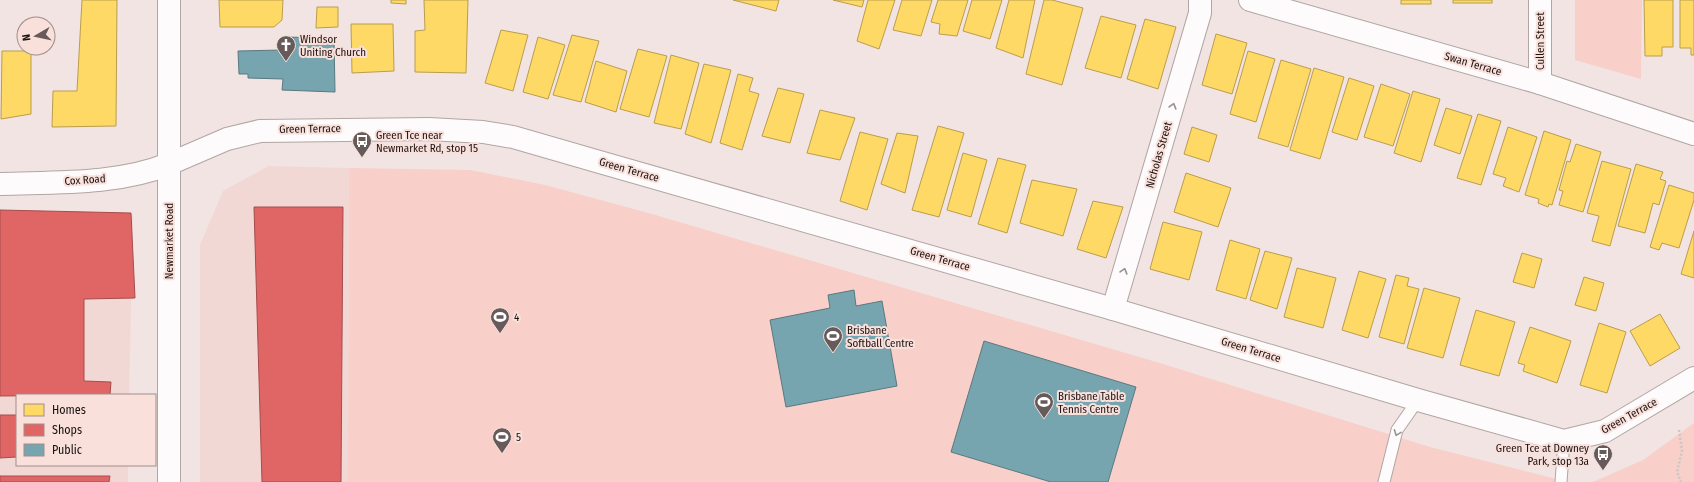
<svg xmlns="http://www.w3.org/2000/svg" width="1694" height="482" font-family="'Fira Sans Condensed',sans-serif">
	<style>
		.built { fill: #f1d8d4 }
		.green { fill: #f8cfc9 }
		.homes { fill: #ffd966; stroke: #ba9d4c }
		.shops { fill: #e06666; stroke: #a54c4c }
		.public { fill: #76a5af; stroke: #5a797f }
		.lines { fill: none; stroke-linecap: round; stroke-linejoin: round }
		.lane-casing { stroke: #b1a6a4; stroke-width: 13 }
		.street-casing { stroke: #b1a6a4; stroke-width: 24 }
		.secondary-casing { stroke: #b1a6a4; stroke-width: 24 }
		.path { stroke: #cbc6c6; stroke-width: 2.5; stroke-dasharray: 2 2; stroke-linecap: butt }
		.lane { stroke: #fdfbfb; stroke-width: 11 }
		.street { stroke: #fdfbfb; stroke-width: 22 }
		.secondary { stroke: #fdfbfb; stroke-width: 22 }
		.oneway { stroke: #979291 }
		.labels { text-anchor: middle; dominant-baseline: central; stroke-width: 4; stroke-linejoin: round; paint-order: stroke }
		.poi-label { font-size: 11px; fill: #1a1110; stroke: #f9e0db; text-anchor: start }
		.street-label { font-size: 11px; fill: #1a1110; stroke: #f9e0db }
	</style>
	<rect width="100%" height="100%" fill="#f2e4e2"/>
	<g class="built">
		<polygon points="269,166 349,168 348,482 200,482 200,245 223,191"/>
		<polygon points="133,215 129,395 17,395 17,465 128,465 128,482 0,482 0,216"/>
	</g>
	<g class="green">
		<polygon points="1575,0 1642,0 1641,79 1575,60"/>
		<polygon points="349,168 470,170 545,185 652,214 1163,364 1430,447 1568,482 348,482"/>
		<polygon points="1694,423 1694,482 1593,482 1643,460"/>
	</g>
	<g class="homes">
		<polygon points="82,0 117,0 116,126 52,127 53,91 77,91"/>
		<polygon points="219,0 283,0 282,20 274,27 220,27"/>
		<polygon points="391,0 406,0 406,4 391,3"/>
		<polygon points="424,0 468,0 466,73 415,72 415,31 425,30"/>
		<polygon points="733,0 779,0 776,11"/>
		<polygon points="833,0 864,0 862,7"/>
		<polygon points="868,0 895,0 879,49 857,41"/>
		<polygon points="902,0 932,0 921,36 893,30"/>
		<polygon points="938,0 968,0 957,36 939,34 940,24 931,22"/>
		<polygon points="972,0 1002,0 990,39 963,31"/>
		<polygon points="1009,0 1035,0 1023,58 996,48"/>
		<polygon points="1044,0 1052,0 1083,8 1062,85 1026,74"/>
		<rect x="1401" y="0" width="30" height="4"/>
		<rect x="1453" y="0" width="39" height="3"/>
		<polygon points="1644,0 1673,0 1673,47 1662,47 1662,56 1645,56"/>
		<polygon points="1680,0 1694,0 1694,55 1691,55 1691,48 1680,48"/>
		<polygon points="317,7 338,7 338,27 316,28"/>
		<polygon points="1101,16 1136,25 1121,78 1085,68"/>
		<polygon points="1145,19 1176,27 1158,89 1127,79"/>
		<polygon points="351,24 393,24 394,71 352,73"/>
		<polygon points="501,30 528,35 513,91 485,83"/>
		<polygon points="1216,34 1247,43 1232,94 1202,85"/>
		<polygon points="572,35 599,41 581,102 553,95"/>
		<polygon points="538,37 565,45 548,99 523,92"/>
		<polygon points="638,49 667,56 649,117 620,109"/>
		<polygon points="2,51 31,51 31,114 1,119"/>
		<polygon points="1248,51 1275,59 1256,122 1230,114"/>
		<polygon points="671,55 699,63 681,129 654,123"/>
		<polygon points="1281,60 1311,69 1288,147 1258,138"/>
		<polygon points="596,61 627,71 616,112 585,102"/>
		<polygon points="704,64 731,70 711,143 685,134"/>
		<polygon points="1314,68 1344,77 1320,159 1290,150"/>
		<polygon points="738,74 753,78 749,91 759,94 742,150 720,143"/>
		<polygon points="1349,78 1374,86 1357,140 1332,132"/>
		<polygon points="1381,84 1410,94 1393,146 1364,137"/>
		<polygon points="778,88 804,94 790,143 762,136"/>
		<polygon points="1413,91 1440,99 1421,162 1394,153"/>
		<polygon points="1446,108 1472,116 1460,154 1434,145"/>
		<polygon points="820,110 855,118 840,160 807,153"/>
		<polygon points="1478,114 1501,121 1481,185 1457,178"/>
		<polygon points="938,126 964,133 939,217 912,210"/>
		<polygon points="1192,127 1217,135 1209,162 1184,154"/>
		<polygon points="1508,127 1537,137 1519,192 1503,186 1506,178 1493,174"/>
		<polygon points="1544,131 1571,140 1552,205 1549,204 1548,207 1538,203 1539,199 1525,195"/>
		<polygon points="860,132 888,139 867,210 840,201"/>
		<polygon points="897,133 918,136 905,193 881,184"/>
		<polygon points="1576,144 1601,152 1583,212 1559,205 1563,191 1559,190 1567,161 1570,162"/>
		<polygon points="963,153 987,160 971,217 947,210"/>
		<polygon points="998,158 1026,165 1007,233 978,224"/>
		<polygon points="1602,161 1631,169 1610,246 1592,241 1599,216 1587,213"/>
		<polygon points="1636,164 1663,172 1660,179 1666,181 1659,205 1653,203 1645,233 1618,226"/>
		<polygon points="1186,173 1231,188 1218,227 1174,212"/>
		<polygon points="1032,180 1077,189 1063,236 1020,223"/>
		<polygon points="1669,185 1694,193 1694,200 1679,248 1662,243 1659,250 1650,247"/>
		<polygon points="1093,201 1123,207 1106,258 1077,249"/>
		<polygon points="1163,222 1202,232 1189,280 1150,269"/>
		<polygon points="1694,231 1694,278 1681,274"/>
		<polygon points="1230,240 1260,249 1246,299 1216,290"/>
		<polygon points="1265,251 1292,258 1277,309 1250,300"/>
		<polygon points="1522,253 1542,259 1534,288 1513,282"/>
		<polygon points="1297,268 1336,278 1323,328 1284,317"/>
		<polygon points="1359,271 1386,279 1368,338 1342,330"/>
		<polygon points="1396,275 1409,278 1407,286 1419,289 1404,344 1379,337"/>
		<polygon points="1584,277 1604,283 1596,311 1575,305"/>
		<polygon points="1424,288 1460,298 1443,358 1407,348"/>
		<polygon points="1476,310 1515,322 1499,376 1460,365"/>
		<polygon points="1660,314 1680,348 1650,366 1630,331"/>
		<polygon points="1599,323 1626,332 1607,393 1580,385"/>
		<polygon points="1530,327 1571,341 1557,383 1523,371 1525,365 1518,363"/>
	</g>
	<g class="shops">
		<polygon points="254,207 343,207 341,482 262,482"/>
		<polygon points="0,210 131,213 135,298 84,299 84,381 111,382 110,395 0,396"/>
		<polygon points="0,415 17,415 17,457 0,458"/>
		<polygon points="0,476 110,476 109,482 0,482"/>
	</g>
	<g class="public">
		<polygon points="283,37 334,38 335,92 282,90 283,79 248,78 248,74 239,74 238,51 282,50"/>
		<polygon points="854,290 856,306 882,301 897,386 786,407 770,320 830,308 828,295"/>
		<polygon points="984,341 1136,387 1108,482 1051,482 951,452"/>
	</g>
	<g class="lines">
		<defs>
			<g id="lane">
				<polyline points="1384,482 1397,430 1418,400"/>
				<polyline points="1561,482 1564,441"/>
			</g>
			<g id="street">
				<polyline points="1250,0 1540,83 1694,134"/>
				<polyline points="1540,0 1540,83"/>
				<path d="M0 184C55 182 117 185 169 164"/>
				<polyline points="1113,309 1200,13 1200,0"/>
			</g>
			<g id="secondary">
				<polyline points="169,0 169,482"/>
				<polyline points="169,164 227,139 260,131 429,129 483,132 513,137 603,163 1113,309 1418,400 1564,441 1605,431 1694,378"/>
			</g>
		</defs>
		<use href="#lane" class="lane-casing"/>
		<use href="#street" class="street-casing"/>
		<use href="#secondary" class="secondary-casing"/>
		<polyline class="path" points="1679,430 1682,451 1677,472 1681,482"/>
		<use href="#lane" class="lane"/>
		<use href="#street" class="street"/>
		<use href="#secondary" class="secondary"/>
	</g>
	<defs><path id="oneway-chevron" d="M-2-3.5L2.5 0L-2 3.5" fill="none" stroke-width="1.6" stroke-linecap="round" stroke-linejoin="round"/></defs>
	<g class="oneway">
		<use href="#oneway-chevron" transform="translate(1173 106) rotate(-74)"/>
		<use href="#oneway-chevron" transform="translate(1124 271) rotate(-74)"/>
		<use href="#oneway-chevron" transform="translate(1397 433) rotate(111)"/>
	</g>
	<defs>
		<symbol id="church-pin" viewBox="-11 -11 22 30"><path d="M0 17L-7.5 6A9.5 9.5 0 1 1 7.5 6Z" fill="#665b5a" stroke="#f9e0db"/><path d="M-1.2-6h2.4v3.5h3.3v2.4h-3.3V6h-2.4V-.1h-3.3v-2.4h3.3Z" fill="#fff"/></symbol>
		<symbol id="bus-pin" viewBox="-11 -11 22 30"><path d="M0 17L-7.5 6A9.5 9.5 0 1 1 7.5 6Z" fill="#665b5a" stroke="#f9e0db"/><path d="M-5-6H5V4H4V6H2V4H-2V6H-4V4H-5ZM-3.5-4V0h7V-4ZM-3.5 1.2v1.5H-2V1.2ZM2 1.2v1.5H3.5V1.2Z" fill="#fff"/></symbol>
		<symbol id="stadium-pin" viewBox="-11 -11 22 30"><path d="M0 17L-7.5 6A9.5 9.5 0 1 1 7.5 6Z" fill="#665b5a" stroke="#f9e0db"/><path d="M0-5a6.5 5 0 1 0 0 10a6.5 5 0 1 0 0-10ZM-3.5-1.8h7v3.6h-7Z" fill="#fff"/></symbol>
	</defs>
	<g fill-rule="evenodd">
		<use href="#church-pin" x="275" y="34" width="22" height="30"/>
		<use href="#bus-pin" x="351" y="130" width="22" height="30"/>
		<use href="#stadium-pin" x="489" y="306" width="22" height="30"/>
		<use href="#stadium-pin" x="822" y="325" width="22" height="30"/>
		<use href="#stadium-pin" x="1033" y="391" width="22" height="30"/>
		<use href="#stadium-pin" x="491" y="426" width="22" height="30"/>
		<use href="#bus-pin" x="1592" y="443" width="22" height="30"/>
	</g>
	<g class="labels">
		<g class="poi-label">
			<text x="300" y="39">Windsor<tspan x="300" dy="13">Uniting Church</tspan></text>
			<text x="376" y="135">Green Tce near<tspan x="376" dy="13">Newmarket Rd, stop 15</tspan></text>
			<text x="514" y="317">4</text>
			<text x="847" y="330">Brisbane<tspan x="847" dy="13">Softball Centre</tspan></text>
			<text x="1058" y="396">Brisbane Table<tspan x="1058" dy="13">Tennis Centre</tspan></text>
			<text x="516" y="437">5</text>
			<text x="1589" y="448" text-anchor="end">Green Tce at Downey<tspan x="1589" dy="13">Park, stop 13a</tspan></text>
		</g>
		<g class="street-label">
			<text transform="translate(1540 41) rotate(-90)">Cullen Street</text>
			<text transform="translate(1473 64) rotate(16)">Swan Terrace</text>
			<text transform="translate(310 129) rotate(-1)">Green Terrace</text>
			<text transform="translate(1159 155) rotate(-74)">Nicholas Street</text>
			<text transform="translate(629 170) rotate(16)">Green Terrace</text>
			<text transform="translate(85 180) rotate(-4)">Cox Road</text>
			<text transform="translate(169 241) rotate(-90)">Newmarket Road</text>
			<text transform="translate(940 259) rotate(16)">Green Terrace</text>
			<text transform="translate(1251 350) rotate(17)">Green Terrace</text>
			<text transform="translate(1629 416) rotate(-29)">Green Terrace</text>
		</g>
	</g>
	<rect x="16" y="394" width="140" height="72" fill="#f9e0db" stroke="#a08d8a"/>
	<rect x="24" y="404" width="20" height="12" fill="#ffd966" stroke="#a08d8a"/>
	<text x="52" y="414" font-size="12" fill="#1a1110">Homes</text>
	<rect x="24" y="424" width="20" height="12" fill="#e06666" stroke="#a08d8a"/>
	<text x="52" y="434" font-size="12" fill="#1a1110">Shops</text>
	<rect x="24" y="444" width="20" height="12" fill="#76a5af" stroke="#a08d8a"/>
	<text x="52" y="454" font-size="12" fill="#1a1110">Public</text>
	<g transform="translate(36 36) rotate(261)"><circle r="19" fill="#f9e0db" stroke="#a08d8a"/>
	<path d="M0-3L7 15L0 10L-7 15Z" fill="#665b5a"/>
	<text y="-6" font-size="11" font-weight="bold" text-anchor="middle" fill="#1a1110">N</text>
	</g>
</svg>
